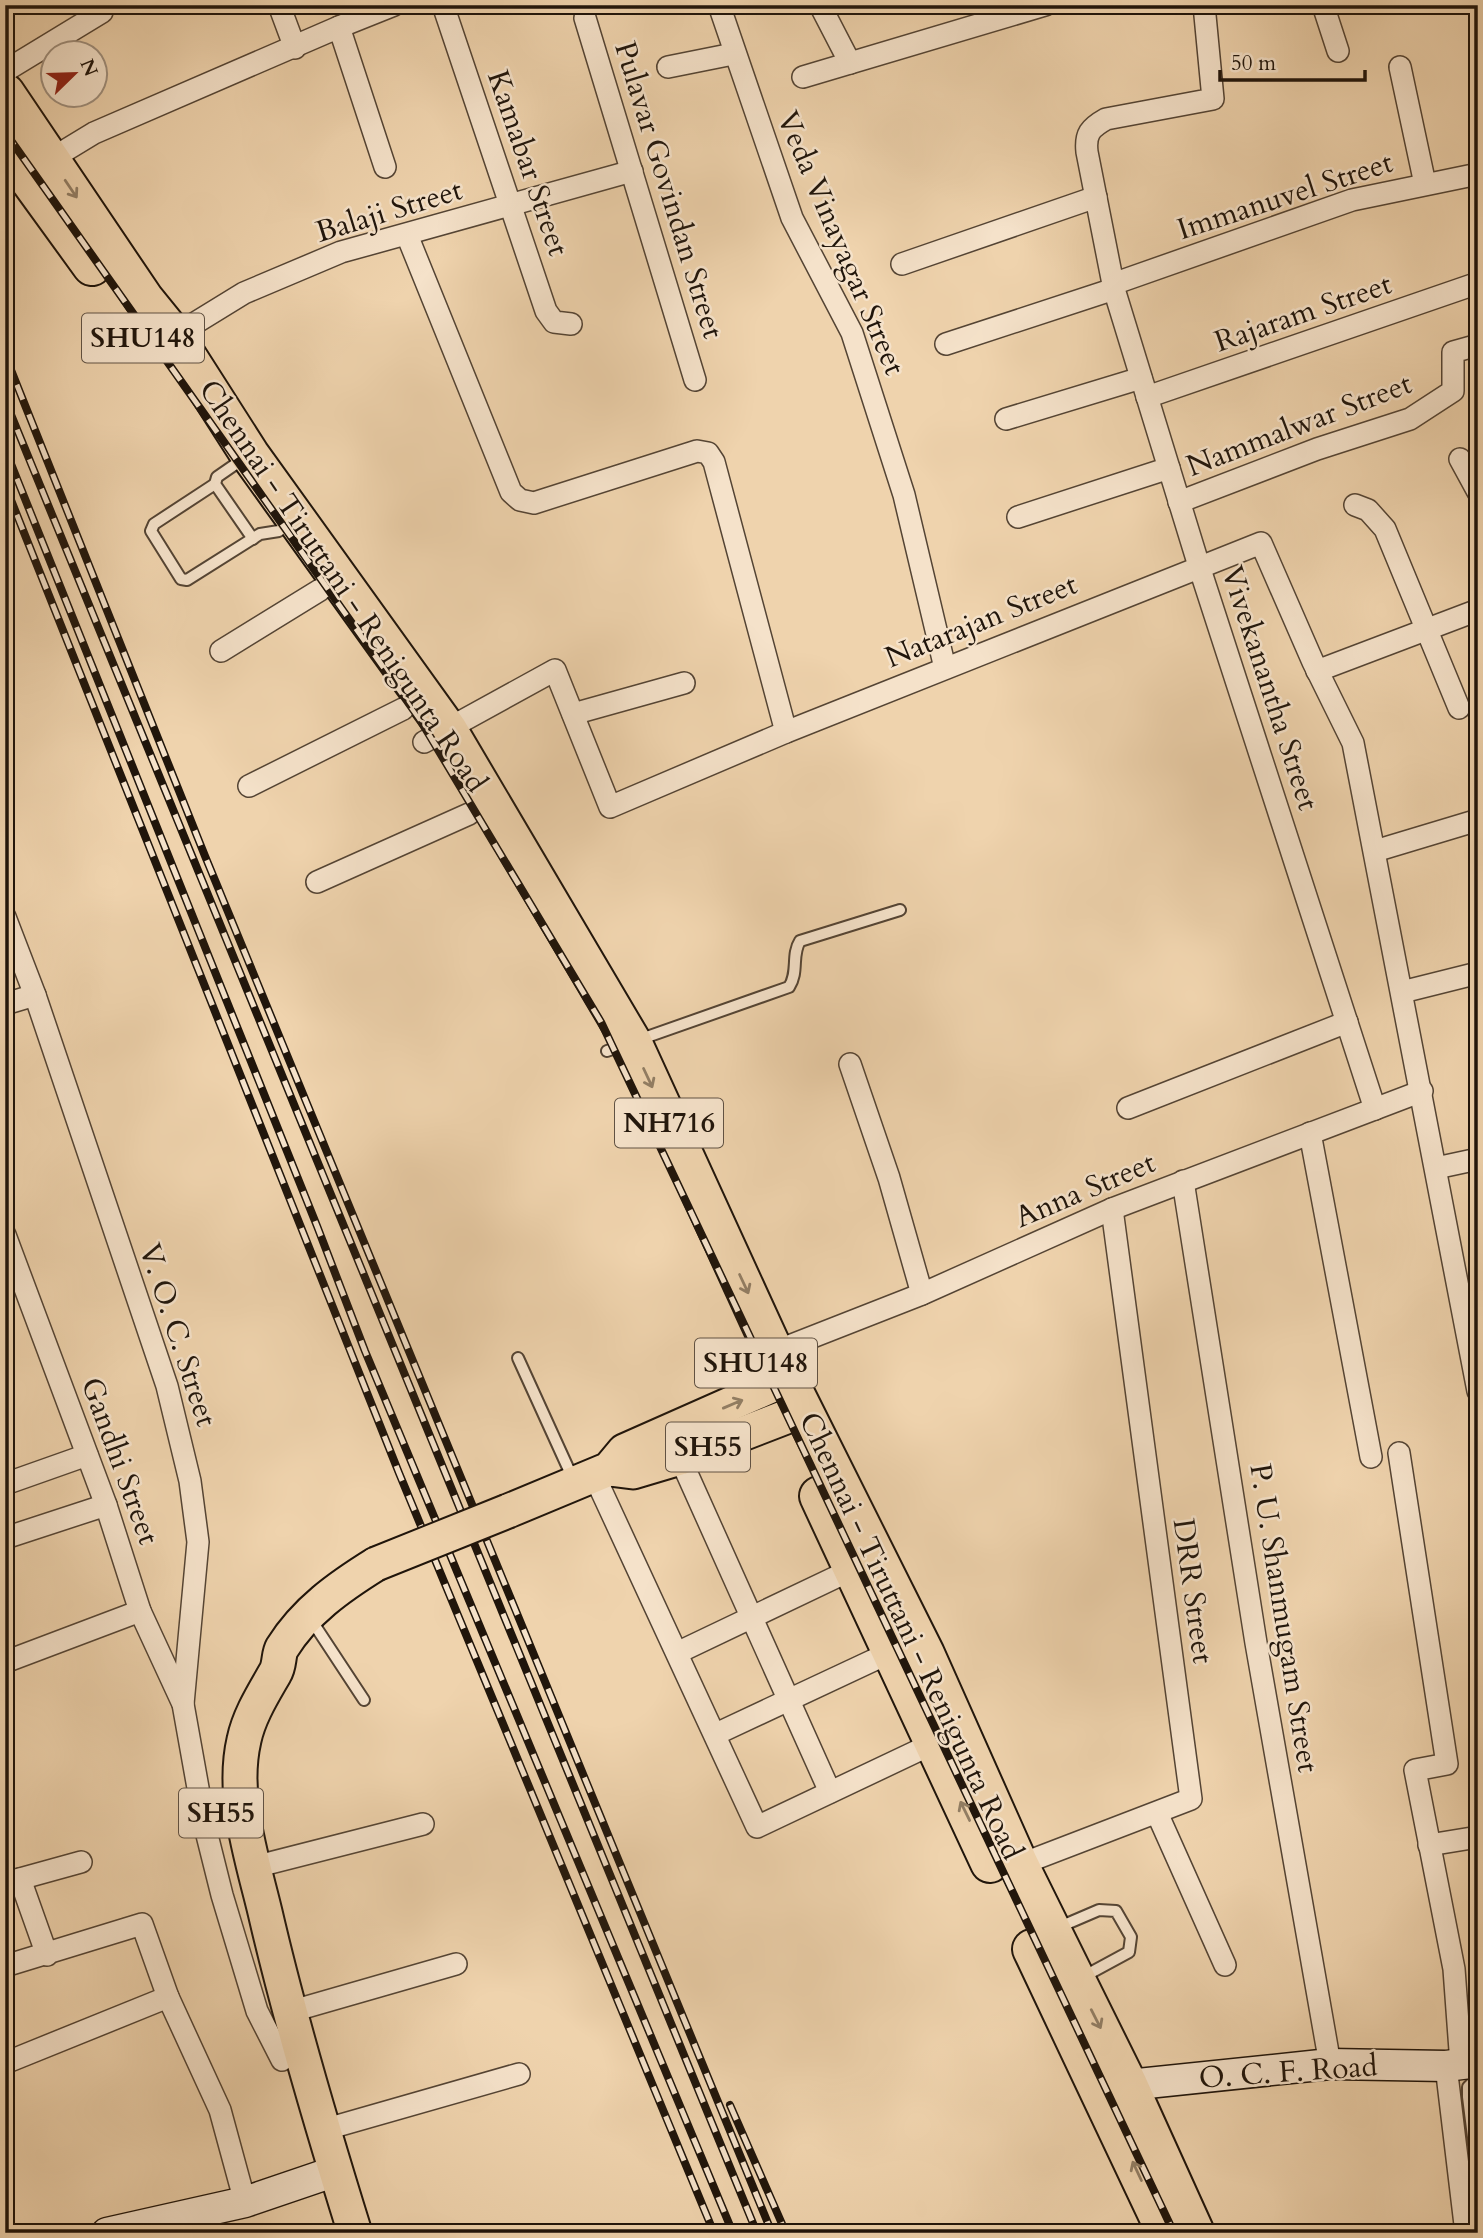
<svg xmlns="http://www.w3.org/2000/svg" width="1483" height="2238" font-family="Cardo,serif">
	<style>
		.lines { fill: none; stroke-linecap: round; stroke-linejoin: round }
		.lane-casing { stroke: #544434; stroke-width: 14 }
		.street-casing { stroke: #544434; stroke-width: 24 }
		.secondary-casing { stroke: #20150b; stroke-width: 33 }
		.primary-casing { stroke: #20150b; stroke-width: 37 }
		.highway-casing { stroke: #20150b; stroke-width: 42 }
		.lane { stroke: #f5e2ca; stroke-width: 10 }
		.street { stroke: #f5e2ca; stroke-width: 21 }
		.secondary { stroke: #f5e2ca; stroke-width: 30 }
		.primary { stroke: #efd3ad; stroke-width: 33 }
		.highway { stroke: #efd3ad; stroke-width: 38 }
		.rail-casing { stroke: #20150b; stroke-width: 8 }
		.rail { stroke: #f5e2ca; stroke-width: 5; stroke-dasharray: 16; stroke-linecap: butt }
		.primary-bridge-casing { stroke: #20150b; stroke-width: 37; stroke-linecap: butt }
		.primary-bridge { stroke: #efd3ad; stroke-width: 33 }
		.oneway { stroke: #927e64 }
		.labels { text-anchor: middle; dominant-baseline: central; stroke-width: 5; stroke-linejoin: round; paint-order: stroke }
		.shield { fill: #f5e2ca; stroke: #605244; stroke-width: 2 }
		.shield-label { font-size: 28px; font-weight: bold; fill: #20150b }
		.street-label { font-size: 30px; fill: #20150b; stroke: #f5e2ca }
	</style>
	<rect width="100%" height="100%" fill="#efd3ad"/>
	<filter id="stains"><feTurbulence type="fractalNoise" baseFrequency=".00286" numOctaves="4"/><feColorMatrix values="0 0 0 0 .2 0 0 0 0 .09 0 0 0 0 .02 0 0 0 .5 -.17"/></filter>
	<radialGradient id="worn" r=".72"><stop offset=".6" stop-color="#630" stop-opacity="0"/><stop offset="1" stop-color="#630" stop-opacity=".3"/></radialGradient>
	<g class="lines">
		<defs>
			<g id="lane">
				<polyline points="243,459 217,477 215,484 253,539"/>
				<polyline points="215,484 154,524 151,531 181,579 187,580 260,534 279,531"/>
				<path d="M607 1051 789 987C799 972 791 955 800 941L900 910"/>
				<polyline points="518,1358 574,1481"/>
				<polyline points="310,1618 364,1700"/>
				<polyline points="1057,1928 1099,1910 1116,1911 1131,1937 1129,1952 1081,1978"/>
				<polyline points="1478,2077 1468,2087 1468,2097 1478,2177"/>
			</g>
			<g id="street">
				<polyline points="279,5 295,48"/>
				<polyline points="443,5 546,311 554,322 571,324"/>
				<polyline points="719,5 792,218 852,333 904,495 945,668"/>
				<polyline points="820,5 850,63"/>
				<path d="M1204 5 1213 99 1106 119C1090 128 1085 134 1087 152L1114 289 1199 566 1375 1109"/>
				<polyline points="1323,5 1338,51"/>
				<polyline points="585,18 695,380"/>
				<polyline points="339,27 394,5"/>
				<polyline points="668,67 733,54"/>
				<polyline points="1400,67 1425,184"/>
				<polyline points="5,71 102,12"/>
				<polyline points="803,77 1045,5"/>
				<polyline points="43,164 94,133 339,27 385,167"/>
				<polyline points="407,235 511,492 520,500 534,503 697,451 708,453 714,462 786,732"/>
				<polyline points="902,264 1096,197"/>
				<polyline points="1113,284 1352,200 1478,174"/>
				<polyline points="174,336 244,293 341,252 632,171"/>
				<polyline points="946,344 1114,289"/>
				<polyline points="1147,397 1478,283"/>
				<polyline points="1006,419 1141,378"/>
				<polyline points="1460,459 1478,492"/>
				<polyline points="1179,502 1317,449 1410,419 1453,391 1453,352 1478,345"/>
				<polyline points="1355,505 1368,510 1385,529 1459,708"/>
				<polyline points="1018,517 1169,468"/>
				<polyline points="221,651 320,590"/>
				<polyline points="1317,671 1478,610"/>
				<polyline points="573,714 684,683"/>
				<polyline points="424,742 555,670 610,807 786,732 1261,543 1313,662 1353,743 1478,1391"/>
				<polyline points="249,786 403,709"/>
				<polyline points="1375,851 1478,820"/>
				<polyline points="317,882 469,814"/>
				<polyline points="5,917 35,995 167,1386 190,1481 198,1542 183,1704"/>
				<polyline points="1402,992 1478,973"/>
				<polyline points="5,1004 35,995"/>
				<polyline points="850,1064 889,1178 922,1294"/>
				<polyline points="1128,1108 1347,1022"/>
				<polyline points="1310,1133 1371,1457"/>
				<polyline points="1436,1168 1478,1159"/>
				<polyline points="1183,1181 1256,1643 1330,2064"/>
				<polyline points="5,1235 106,1505 140,1611 183,1704 205,1827 222,1895 257,2011 282,2060"/>
				<polyline points="774,1352 922,1294 1112,1209 1422,1091"/>
				<polyline points="1399,1453 1447,1764 1415,1770 1454,1969 1461,2064"/>
				<polyline points="680,1458 830,1792"/>
				<polyline points="594,1475 757,1827 932,1744"/>
				<polyline points="5,1484 87,1455"/>
				<polyline points="5,1538 106,1505"/>
				<polyline points="679,1652 853,1569"/>
				<polyline points="5,1662 140,1611"/>
				<polyline points="716,1734 891,1652"/>
				<polyline points="1157,1813 1225,1965"/>
				<polyline points="1429,1845 1478,1837"/>
				<polyline points="1019,1865 1191,1799 1112,1209"/>
				<polyline points="254,1867 423,1824"/>
				<polyline points="20,1879 47,1955"/>
				<polyline points="5,1883 81,1862"/>
				<polyline points="5,1966 142,1924 168,1997 220,2110 245,2202"/>
				<polyline points="289,2012 456,1964"/>
				<polyline points="5,2063 168,1997"/>
				<polyline points="1446,2066 1466,2233"/>
				<polyline points="323,2130 519,2074"/>
			</g>
			<g id="secondary">
				<polyline points="1109,2087 1330,2064 1446,2066 1478,2062"/>
				<polyline points="107,2233 245,2202 336,2171"/>
			</g>
			<g id="primary">
				<polyline points="609,1469 633,1472 680,1458 804,1410"/>
				<polyline points="508,1511 609,1469 624,1451 789,1378"/>
				<path d="M355 2233C322 2127 290 2020 265 1912 252 1858 231 1796 244 1740 249 1716 263 1694 275 1673 280 1665 278 1655 282 1648 305 1611 339 1587 376 1564"/>
			</g>
			<g id="highway">
				<polyline points="5,93 144,299 174,336 250,455 447,729 633,1044 774,1352 925,1654 1019,1865 1128,2085 1195,2233"/>
				<polyline points="5,146 92,266"/>
				<polyline points="819,1496 990,1863"/>
				<polyline points="1032,1949 1165,2230"/>
			</g>
		</defs>
		<use href="#lane" class="lane-casing"/>
		<use href="#street" class="street-casing"/>
		<use href="#secondary" class="secondary-casing"/>
		<use href="#primary" class="primary-casing"/>
		<use href="#highway" class="highway-casing"/>
		<use href="#lane" class="lane"/>
		<use href="#street" class="street"/>
		<use href="#secondary" class="secondary"/>
		<use href="#primary" class="primary"/>
		<use href="#highway" class="highway"/>
		<defs>
			<g id="rail">
				<polyline points="5,132 419,718 601,1022 1174,2233"/>
				<polyline points="5,355 205,856 772,2233"/>
				<polyline points="5,400 757,2233"/>
				<polyline points="5,449 317,1226 365,1351 733,2233"/>
				<polyline points="5,485 399,1473 714,2233"/>
				<polyline points="730,2105 786,2233"/>
			</g>
		</defs>
		<use href="#rail" class="rail-casing"/>
		<use href="#rail" class="rail"/>
		<defs>
			<polyline id="primary-bridge" points="376,1564 508,1511"/>
		</defs>
		<use href="#primary-bridge" class="primary-bridge-casing"/>
		<use href="#primary-bridge" class="primary-bridge"/>
	</g>
	<defs><path id="oneway-shaft" d="M-6 0H5M1.5-3L5.5 0L1.5 3" fill="none" stroke-width="1.6" stroke-linecap="round" stroke-linejoin="round" transform="scale(1.75)"/></defs>
	<g class="oneway">
		<use href="#oneway-shaft" transform="translate(71 189) rotate(56)"/>
		<use href="#oneway-shaft" transform="translate(648 1078) rotate(65)"/>
		<use href="#oneway-shaft" transform="translate(744 1284) rotate(65)"/>
		<use href="#oneway-shaft" transform="translate(733 1404) rotate(-23)"/>
		<use href="#oneway-shaft" transform="translate(965 1811) rotate(-116)"/>
		<use href="#oneway-shaft" transform="translate(1096 2019) rotate(63)"/>
		<use href="#oneway-shaft" transform="translate(1137 2171) rotate(-115)"/>
	</g>
	<g class="labels">
		<g class="shield">
			<rect x="82" y="313.5" width="122" height="49" rx="5"/>
			<rect x="615" y="1098.5" width="108" height="49" rx="5"/>
			<rect x="695" y="1338.5" width="122" height="49" rx="5"/>
			<rect x="666" y="1422.5" width="84" height="49" rx="5"/>
			<rect x="179" y="1788.5" width="84" height="49" rx="5"/>
		</g>
		<g class="shield-label">
			<text x="143" y="338">SHU148</text>
			<text x="669" y="1123">NH716</text>
			<text x="756" y="1363">SHU148</text>
			<text x="708" y="1447">SH55</text>
			<text x="221" y="1813">SH55</text>
		</g>
		<g class="street-label">
			<text transform="translate(528 163) rotate(71)">Kamabar Street</text>
			<text transform="translate(669 190) rotate(73)">Pulavar Govindan Street</text>
			<text transform="translate(1285 196) rotate(-18)">Immanuvel Street</text>
			<text transform="translate(389 211) rotate(-17)">Balaji Street</text>
			<text transform="translate(841 243) rotate(67)">Veda Vinayagar Street</text>
			<text transform="translate(1303 313) rotate(-19)">Rajaram Street</text>
			<text transform="translate(1299 425) rotate(-21)">Nammalwar Street</text>
			<text transform="translate(343 586) rotate(56)">Chennai - Tiruttani - Renigunta Road</text>
			<text transform="translate(981 621) rotate(-22)">Natarajan Street</text>
			<text transform="translate(1270 688) rotate(72)">Vivekanantha Street</text>
			<text transform="translate(1085 1190) rotate(-23)">Anna Street</text>
			<text transform="translate(178 1335) rotate(72)">V. O. C. Street</text>
			<text transform="translate(120 1461) rotate(70)">Gandhi Street</text>
			<text transform="translate(1193 1591) rotate(82)">DRR Street</text>
			<text transform="translate(1284 1618) rotate(81)">P. U. Shanmugam Street</text>
			<text transform="translate(911 1636) rotate(65)">Chennai - Tiruttani - Renigunta Road</text>
			<text transform="translate(1288 2072) rotate(-4)">O. C. F. Road</text>
		</g>
	</g>
	<rect width="1483" height="2238" fill="none" stroke="#efd3ad" stroke-width="28"/>
	<rect x="7" y="7" width="1469" height="2224" fill="none" stroke="#20150b" stroke-width="3.5"/>
	<rect x="14" y="14" width="1455" height="2210" fill="none" stroke="#20150b" stroke-width="2"/>
	<g transform="translate(74 74) rotate(67)"><circle r="33" fill="#f5e2ca" stroke="#a0907e" stroke-width="2"/>
	<path d="M0-5L12 26L0 18L-12 26Z" fill="#8f2418"/>
	<text y="-10" font-size="19" font-weight="bold" text-anchor="middle" fill="#20150b">N</text>
	</g>
	<path d="M1220 70v10h145v-10" fill="none" stroke="#20150b" stroke-width="3.5"/>
	<text x="1231" y="70" font-size="21" fill="#20150b" stroke="#f5e2ca" stroke-width="5" paint-order="stroke">50 m</text>
	<rect width="100%" height="100%" filter="url(#stains)"/>
	<rect width="100%" height="100%" fill="url(#worn)"/>
</svg>
